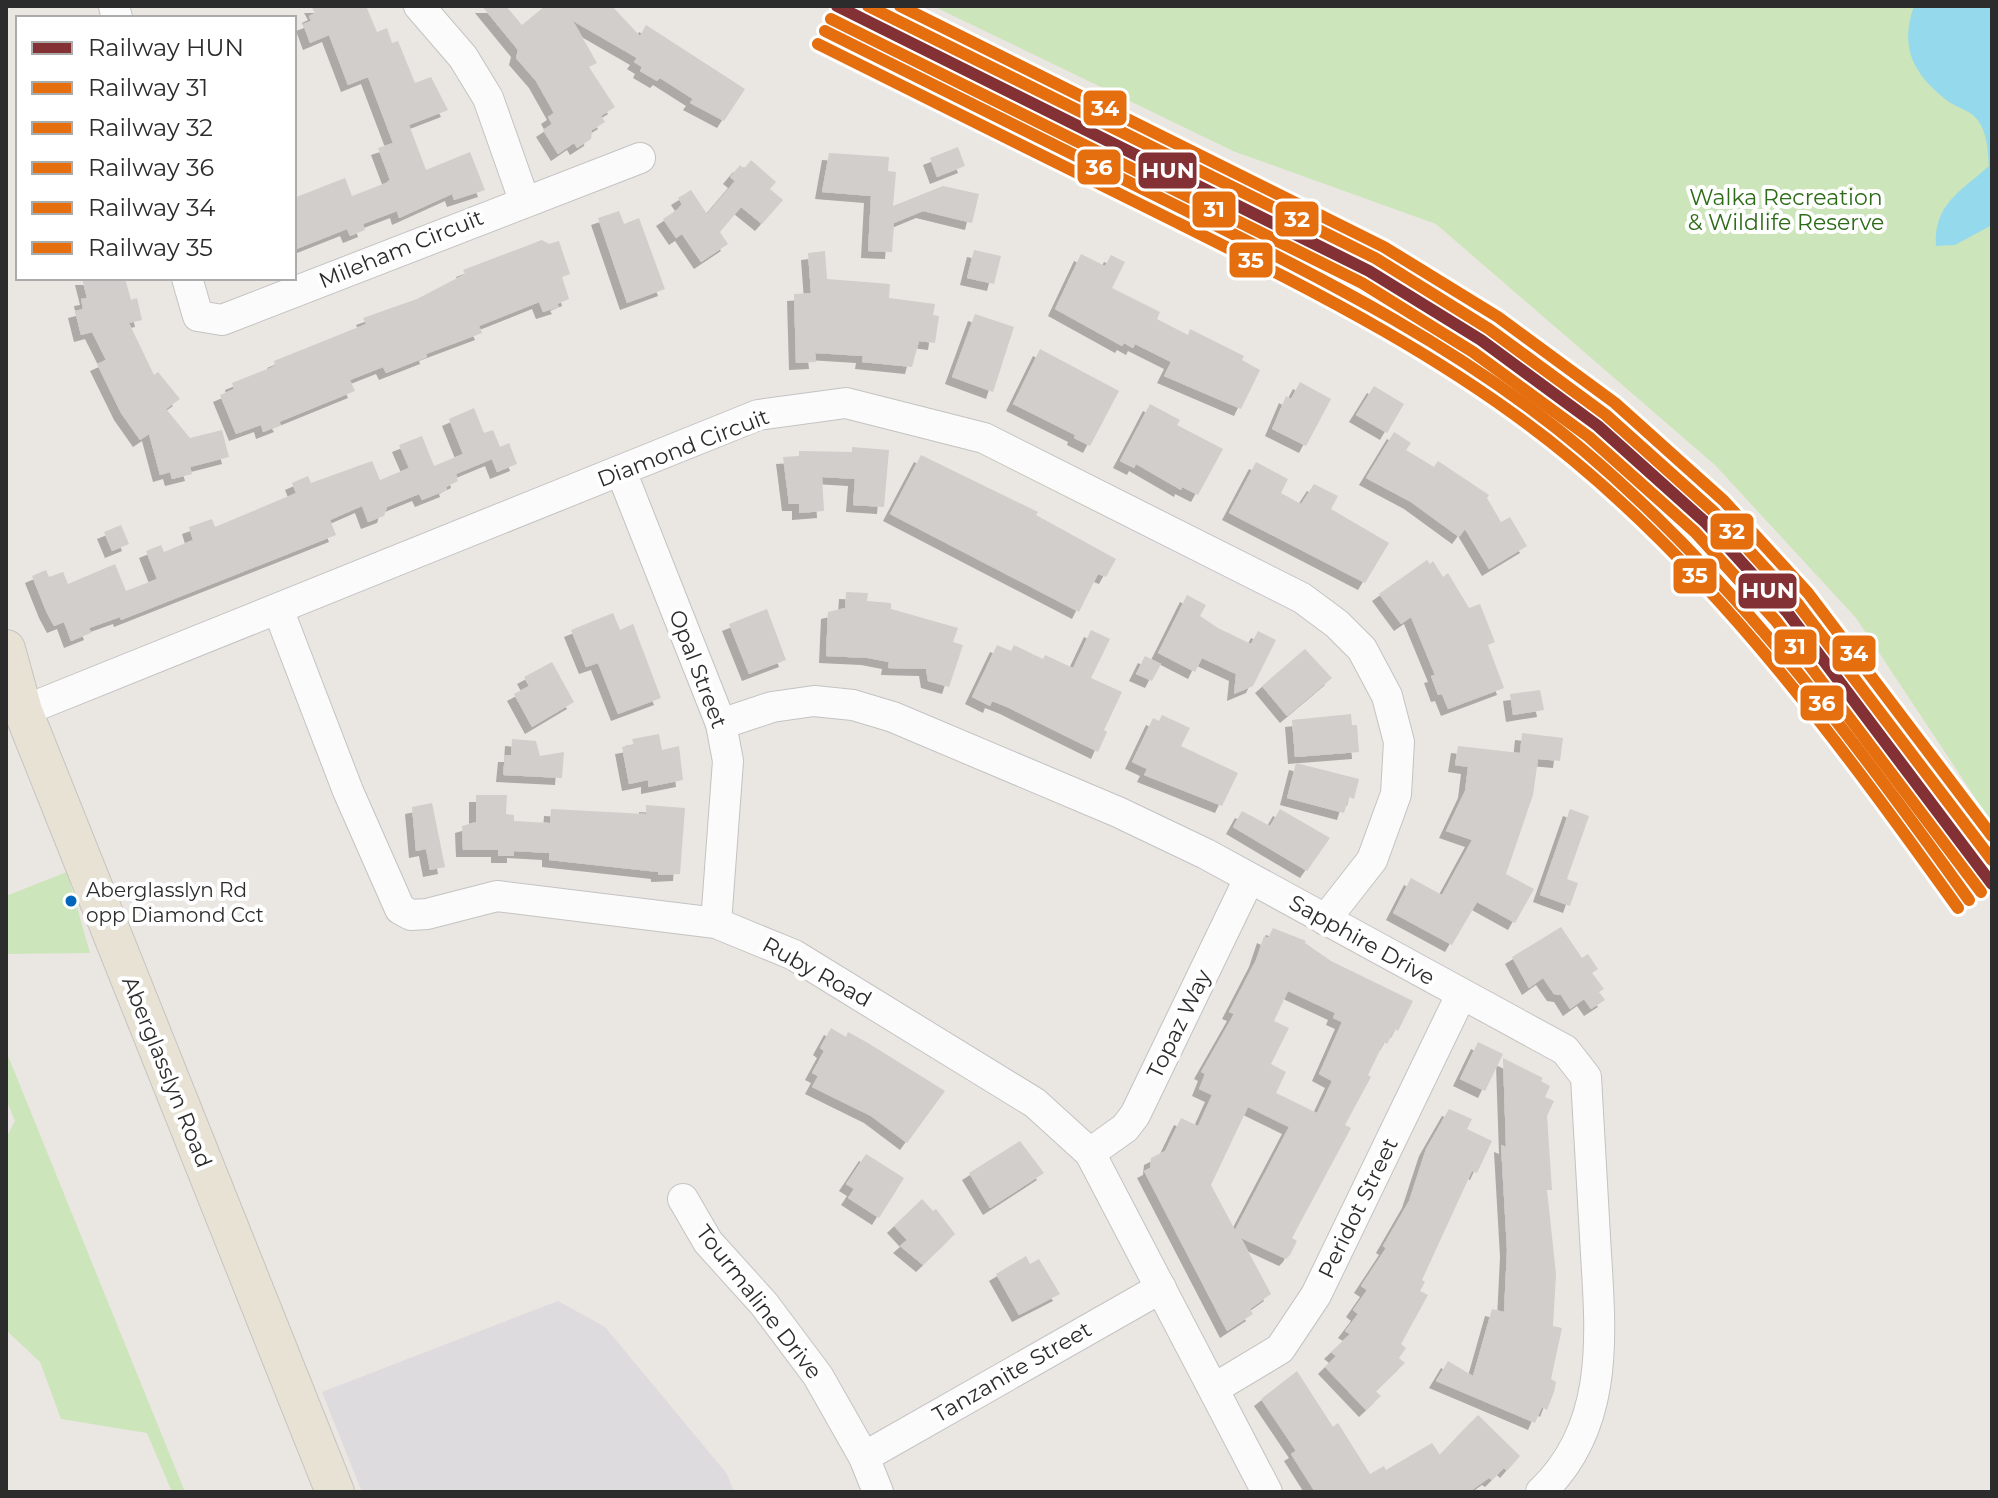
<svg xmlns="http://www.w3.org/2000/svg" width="1998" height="1498" font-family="Montserrat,sans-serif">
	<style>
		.industrial { fill: #dddbdd }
		.green { fill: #cde5ba }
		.water { fill: #95d9ec }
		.building { fill: #d1cecb; fill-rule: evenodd; filter: url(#shadow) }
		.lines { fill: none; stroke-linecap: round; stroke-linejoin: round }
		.minor-casing { stroke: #c4c3c3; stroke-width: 32 }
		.major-casing { stroke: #c6c4c2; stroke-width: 40 }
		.minor { stroke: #fcfbfb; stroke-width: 30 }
		.major { stroke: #e7e2d4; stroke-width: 38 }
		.rail-1-casing { stroke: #fff; stroke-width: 18 }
		.rail-2-casing { stroke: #fff; stroke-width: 18 }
		.rail-3-casing { stroke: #fff; stroke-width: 18 }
		.rail-4-casing { stroke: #fff; stroke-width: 18 }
		.rail-5-casing { stroke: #fff; stroke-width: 18 }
		.rail-6-casing { stroke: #fff; stroke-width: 18 }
		.rail-1 { stroke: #833134; stroke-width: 12 }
		.rail-2 { stroke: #e56e0f; stroke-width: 12 }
		.rail-3 { stroke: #e56e0f; stroke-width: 12 }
		.rail-4 { stroke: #e56e0f; stroke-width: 12 }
		.rail-5 { stroke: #e56e0f; stroke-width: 12 }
		.rail-6 { stroke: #e56e0f; stroke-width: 12 }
		.bus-dot { fill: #0065bd; stroke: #fff; stroke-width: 3 }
		.labels { text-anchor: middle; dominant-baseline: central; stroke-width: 8; stroke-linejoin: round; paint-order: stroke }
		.bus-label { font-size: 20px; fill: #2c2c2c; stroke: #fff; text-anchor: start }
		.park-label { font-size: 22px; fill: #2d6b19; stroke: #fff }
		.street-label { font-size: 22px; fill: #2c2c2c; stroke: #fff }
		.line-badge { stroke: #fff; stroke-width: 3 }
		.badge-label { font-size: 22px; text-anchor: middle; font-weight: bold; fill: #fff }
	</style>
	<defs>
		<filter id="shadow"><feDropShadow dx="-7" dy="7" stdDeviation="0" flood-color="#0004"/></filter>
	</defs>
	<rect width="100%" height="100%" fill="#eae6e2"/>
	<polygon class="industrial" points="558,1301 605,1327 727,1474 734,1492 362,1492 322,1392"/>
	<g class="green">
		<polygon points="933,6 1992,6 1992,823 1856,618 1715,465 1436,224 1233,151"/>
		<polygon points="67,872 90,953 6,954 6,896"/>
		<polygon points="6,1051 185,1492 172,1492 147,1433 61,1419 40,1362 6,1330 6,1138 15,1121 6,1099"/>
	</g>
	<path class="water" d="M1914 6H1992V225L1955 245 1936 246C1933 205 1961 191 1989 166 1988 151 1987 130 1976 118 1970 111 1957 107 1949 102 1914 75 1899 49 1914 6Z"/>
	<g class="building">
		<polygon points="311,6 366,6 377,32 387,28 392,43 398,41 415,83 431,77 448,110 409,125 426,170 470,152 485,190 454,200 452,194 399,218 397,211 363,224 365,230 350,236 347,229 294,250 294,198 345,178 352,196 386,183 390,180 378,148 393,143 368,77 348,85 329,35 310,43 303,24 311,21 309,16 315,13"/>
		<polygon points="482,6 506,6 522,25 545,6 612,6 640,36 646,25 745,89 724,121 690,103 693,99 660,78 657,81 640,71 642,67 634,62 637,58 573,21 597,63 589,67 615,107 601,116 605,122 592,130 591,139 577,148 574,143 558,154 543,130 552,124 548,117 554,113 536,81 516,58 518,50"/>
		<polygon points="958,147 965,166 937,177 930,158"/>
		<polygon points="829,153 889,157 888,171 896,172 893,206 943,186 979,194 972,223 923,211 894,223 892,252 868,251 871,196 822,192"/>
		<polygon points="751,160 776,182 770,189 783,200 762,224 741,207 720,232 728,244 701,262 682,234 676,238 663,219 678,209 682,204 678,198 691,190 707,214 735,181 730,177 740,165 744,169"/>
		<polygon points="619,211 624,224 639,218 665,289 627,303 598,218"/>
		<polygon points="542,240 549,244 559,241 570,274 562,277 569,299 557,304 559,307 543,312 539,302 479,326 482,333 426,354 427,357 386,373 383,367 350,380 355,391 279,422 281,425 263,432 261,425 236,434 220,395 234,389 232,383 275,366 274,361 366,324 363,318 417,299 465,274 463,270"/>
		<polygon points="974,250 1001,256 994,284 967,278"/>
		<polygon points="825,251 827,279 890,284 889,298 935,304 933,315 939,316 935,343 919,341 912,367 862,362 863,356 815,353 816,362 796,363 794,294 811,293 808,253"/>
		<polygon points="1081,254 1105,266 1111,255 1125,262 1112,288 1160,312 1157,319 1188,335 1190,329 1244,356 1242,360 1260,370 1241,409 1164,376 1171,362 1135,344 1133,348 1124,343 1122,346 1055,309"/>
		<polygon points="82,278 125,278 131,300 137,298 142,320 129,323 154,375 158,372 180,399 166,409 190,438 222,430 229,457 190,467 192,474 172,479 170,472 160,475 149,434 140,440 121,413 97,364 106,360 92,332 81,335 75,311 83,309 81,299 87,298"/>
		<polygon points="975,314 1014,327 993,392 952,377"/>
		<polygon points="1040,349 1119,391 1090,446 1074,438 1075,435 1013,404"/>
		<polygon points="1300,382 1331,399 1306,446 1272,429 1286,396 1291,399"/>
		<polygon points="1374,386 1404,404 1387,433 1356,415"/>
		<polygon points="1150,404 1180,420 1177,425 1223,449 1198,495 1182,487 1181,490 1136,464 1134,468 1120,461"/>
		<polygon points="474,408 484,433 493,430 500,447 509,443 517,464 497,472 492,459 456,474 458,481 446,487 447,490 422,500 419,494 387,507 384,516 368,522 362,506 330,520 336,535 121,620 120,617 89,628 91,633 71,641 64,622 54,626 46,611 32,576 46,570 49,577 63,572 68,584 115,564 126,591 157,579 146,551 161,545 164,552 193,540 189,527 212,519 215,527 296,493 292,483 308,476 311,483 372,461 380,480 409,468 399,445 422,436 434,466 463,454 449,419"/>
		<polygon points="1394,432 1411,443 1406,450 1434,467 1438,461 1489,495 1487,498 1501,522 1510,517 1527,546 1489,569 1465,529 1459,537 1411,502 1366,478"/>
		<polygon points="852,447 889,450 884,507 853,505 855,479 822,477 824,511 799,513 799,504 789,504 783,457 799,456 799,451 852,452"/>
		<polygon points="921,455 1038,512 1036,515 1116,559 1106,577 1098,574 1079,612 890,514"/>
		<polygon points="1256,462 1288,479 1281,493 1301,504 1314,484 1338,496 1331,509 1389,543 1365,583 1229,513"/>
		<polygon points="121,525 129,544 112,551 104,532"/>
		<polygon points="1427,560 1430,564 1433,561 1443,577 1448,573 1469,608 1480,604 1495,642 1488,645 1504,688 1448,709 1442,694 1438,695 1431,676 1435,675 1411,617 1401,624 1379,594"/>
		<polygon points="846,592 868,593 867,601 891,603 891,609 958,628 953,642 963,645 949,687 928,681 926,669 888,668 889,662 868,658 826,656 828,612 845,608"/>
		<polygon points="1187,595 1206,605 1200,616 1218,628 1251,644 1258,631 1276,640 1253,686 1234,694 1236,674 1202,658 1195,672 1158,653"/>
		<polygon points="767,609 786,660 749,674 729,624"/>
		<polygon points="613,613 620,630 633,624 661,698 618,714 598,663 586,667 571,630"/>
		<polygon points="1091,630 1110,639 1091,678 1122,692 1104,730 1107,732 1098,752 1007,707 992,701 990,706 972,697 997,645 1011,651 1014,645 1043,659 1045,655 1073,668"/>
		<polygon points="1305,649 1332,678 1287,716 1262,686"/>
		<polygon points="1145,656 1161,664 1152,681 1136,674"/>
		<polygon points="552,662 574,702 532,727 514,694 529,686 524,677"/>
		<polygon points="1540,690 1544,710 1513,715 1510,694"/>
		<polygon points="1351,714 1352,725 1357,725 1359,752 1295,757 1292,720"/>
		<polygon points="1162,715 1190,728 1181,746 1238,773 1222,806 1144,775 1147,769 1132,762 1153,718 1159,721"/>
		<polygon points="1522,733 1563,738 1560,761 1538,759 1533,795 1506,874 1534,889 1515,923 1477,902 1452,945 1393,913 1411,878 1442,895 1472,840 1446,831 1465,791 1468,767 1455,765 1458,746 1520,753"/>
		<polygon points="659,734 662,750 679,746 683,780 648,787 648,780 629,784 622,747 634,745 632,739"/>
		<polygon points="512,739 536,741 540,756 564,752 562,778 503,775 505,755 511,755"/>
		<polygon points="1296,763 1359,779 1354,799 1349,797 1344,813 1287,798"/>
		<polygon points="476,795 507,795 506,814 514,815 514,821 550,823 551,809 646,814 646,805 685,808 680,874 658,875 658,872 549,860 549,853 514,851 514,856 498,856 498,850 463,850 462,826 476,822"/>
		<polygon points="432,803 445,867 430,870 426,849 416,851 412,807"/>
		<polygon points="1280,809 1330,838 1307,871 1233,827 1242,811 1270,826"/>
		<polygon points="1570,809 1589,816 1567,879 1578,883 1570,906 1540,895"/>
		<polygon points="1561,927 1582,958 1588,954 1598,969 1592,973 1604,989 1599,992 1605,1000 1591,1009 1584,999 1570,1009 1561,995 1554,994 1543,978 1529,988 1512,957"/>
		<path d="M1273 928 1306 941 1305 943 1331 961 1413 1001 1398 1031 1395 1029 1387 1044 1384 1042 1368 1075 1371 1077 1345 1125 1351 1128 1292 1238 1297 1241 1290 1255 1286 1259 1241 1238 1271 1294 1250 1309 1253 1314 1227 1331 1144 1171 1150 1168 1151 1158 1165 1151 1181 1118 1198 1126 1212 1095 1199 1089 1205 1074 1201 1072 1234 1014 1229 1012 1256 960 1264 936 1268 938ZM1288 991 1335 1013 1333 1018 1342 1022 1319 1074 1332 1081 1317 1113 1276 1093 1286 1072 1271 1064 1289 1028 1274 1021ZM1248 1107 1289 1127 1235 1230 1211 1185Z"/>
		<polygon points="831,1028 846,1037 848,1032 868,1043 945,1091 907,1143 871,1116 812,1087 818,1076 812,1073 824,1051 820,1048"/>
		<polygon points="1478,1042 1503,1054 1485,1091 1460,1079"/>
		<polygon points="1503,1058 1543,1078 1541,1081 1550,1086 1545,1097 1554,1101 1547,1116 1552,1190 1547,1190 1556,1274 1553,1326 1562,1328 1551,1379 1556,1382 1554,1392 1547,1410 1542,1407 1535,1423 1436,1381 1448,1361 1473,1376 1492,1309 1504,1312 1507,1250 1501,1145 1506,1147"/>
		<polygon points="1449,1109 1472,1119 1467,1129 1492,1141 1477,1173 1472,1171 1422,1280 1425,1282 1420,1291 1428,1295 1401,1344 1406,1348 1399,1358 1405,1363 1376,1391 1381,1396 1366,1410 1325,1367 1336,1356 1331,1352 1350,1334 1345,1331 1358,1314 1353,1310 1367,1290 1361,1286 1386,1248 1383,1246 1409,1201 1426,1149"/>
		<polygon points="1020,1141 1044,1173 990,1208 969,1173"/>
		<polygon points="866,1154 904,1178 879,1218 848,1198 854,1189 846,1184"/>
		<polygon points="922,1199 933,1211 936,1209 955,1234 923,1265 900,1246 907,1240 894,1226"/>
		<polygon points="1026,1256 1030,1264 1039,1259 1060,1294 1019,1315 996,1274"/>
		<polygon points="1297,1371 1333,1427 1338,1423 1370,1474 1384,1466 1386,1470 1432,1443 1440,1455 1478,1415 1520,1456 1507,1471 1504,1468 1492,1480 1489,1478 1469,1492 1315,1492 1291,1454 1296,1451 1261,1399"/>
	</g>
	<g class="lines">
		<defs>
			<g id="minor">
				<polyline points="114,6 117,18"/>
				<polyline points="419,6 463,57 488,98 524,200"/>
				<polyline points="187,278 198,316 222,320 640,158"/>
				<polyline points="621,471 721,724 728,761 716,923"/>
				<polyline points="278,609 348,791 400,909 411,915 427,914 497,896 716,923 794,955 1035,1103 1090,1153 1267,1492"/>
				<polyline points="23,711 758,415 846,403 984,438 1302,598 1337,624 1362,649 1387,696 1399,742 1396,794 1372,860 1325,920"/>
				<path d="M721 724 772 707 814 701 853 705 893 717 1118 812 1206 854 1565 1050 1586 1077C1589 1130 1592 1184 1595 1237 1600 1327 1613 1424 1541 1492"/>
				<polyline points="1090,1153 1125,1128 1135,1115 1249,879"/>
				<polyline points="683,1199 708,1242 764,1304 818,1376 864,1457 878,1492"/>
				<polyline points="1215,1388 1280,1349 1316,1295 1461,995"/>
				<polyline points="864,1457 1161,1288"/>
			</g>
			<polyline id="major" points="6,649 23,711 335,1492"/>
		</defs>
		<use href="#minor" class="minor-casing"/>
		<use href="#major" class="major-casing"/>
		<use href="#minor" class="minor"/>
		<use href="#major" class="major"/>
		<defs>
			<polyline id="rail-1" points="837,6 1369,271 1481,340 1598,426 1705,522 1787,612 1992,884"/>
			<polyline id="rail-2" points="831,19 1362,283 1473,352 1589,437 1695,532 1776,621 1981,892"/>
			<polyline id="rail-3" points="868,6 1375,258 1489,329 1606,415 1714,512 1797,603 1992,860"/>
			<path id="rail-4" d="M825 31C945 91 1066 151 1187 211 1325 280 1464 349 1583 450 1735 579 1853 738 1969 900"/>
			<polyline id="rail-5" points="900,6 1384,247 1498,317 1615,403 1724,501 1808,593 1992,836"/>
			<path id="rail-6" d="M818 44C936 102 1054 161 1172 220 1312 290 1452 359 1573 460 1726 587 1843 748 1958 908"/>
		</defs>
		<use href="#rail-1" class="rail-1-casing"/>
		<use href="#rail-2" class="rail-2-casing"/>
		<use href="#rail-3" class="rail-3-casing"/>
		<use href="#rail-4" class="rail-4-casing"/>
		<use href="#rail-5" class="rail-5-casing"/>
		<use href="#rail-6" class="rail-6-casing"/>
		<use href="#rail-1" class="rail-1"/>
		<use href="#rail-2" class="rail-2"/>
		<use href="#rail-3" class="rail-3"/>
		<use href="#rail-4" class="rail-4"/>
		<use href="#rail-5" class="rail-5"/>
		<use href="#rail-6" class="rail-6"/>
	</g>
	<circle class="bus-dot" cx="71" cy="901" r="7"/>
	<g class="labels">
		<g class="bus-label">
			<text x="86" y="890">Aberglasslyn Rd<tspan x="86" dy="25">opp Diamond Cct</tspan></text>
		</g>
		<g class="park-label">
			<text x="1786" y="197">Walka Recreation<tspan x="1786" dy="25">&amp; Wildlife Reserve</tspan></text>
		</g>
		<g class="street-label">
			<text transform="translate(401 249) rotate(-22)">Mileham Circuit</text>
			<text transform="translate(683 448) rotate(-21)">Diamond Circuit</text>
			<text transform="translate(698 669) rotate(69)">Opal Street</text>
			<text transform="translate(1362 940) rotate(29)">Sapphire Drive</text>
			<text transform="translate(817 972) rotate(29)">Ruby Road</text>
			<text transform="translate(1179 1024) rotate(-64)">Topaz Way</text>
			<text transform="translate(167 1072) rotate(68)">Aberglasslyn Road</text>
			<text transform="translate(1358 1208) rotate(-64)">Peridot Street</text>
			<text transform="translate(759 1302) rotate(52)">Tourmaline Drive</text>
			<text transform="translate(1012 1372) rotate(-30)">Tanzanite Street</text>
		</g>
	</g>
	<g class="line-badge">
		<rect x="1082" y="89" width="46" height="38" rx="8" fill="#e56e0f"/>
		<rect x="1076" y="148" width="46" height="38" rx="8" fill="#e56e0f"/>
		<rect x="1137" y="151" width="61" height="39" rx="8" fill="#833134"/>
		<rect x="1191" y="190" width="46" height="39" rx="8" fill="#e56e0f"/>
		<rect x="1274" y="200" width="46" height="38" rx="8" fill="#e56e0f"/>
		<rect x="1228" y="241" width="46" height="38" rx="8" fill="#e56e0f"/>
		<rect x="1709" y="512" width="46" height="39" rx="8" fill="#e56e0f"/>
		<rect x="1672" y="557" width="46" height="38" rx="8" fill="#e56e0f"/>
		<rect x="1737" y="572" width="61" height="38" rx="8" fill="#833134"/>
		<rect x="1773" y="628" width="45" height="38" rx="8" fill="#e56e0f"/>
		<rect x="1831" y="634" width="46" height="39" rx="8" fill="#e56e0f"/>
		<rect x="1799" y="684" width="46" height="38" rx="8" fill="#e56e0f"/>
	</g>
	<g class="badge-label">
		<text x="1105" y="116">34</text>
		<text x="1099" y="175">36</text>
		<text x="1168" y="178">HUN</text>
		<text x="1214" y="217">31</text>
		<text x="1297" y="227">32</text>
		<text x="1251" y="268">35</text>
		<text x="1732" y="539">32</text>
		<text x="1695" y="583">35</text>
		<text x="1768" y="598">HUN</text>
		<text x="1795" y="654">31</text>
		<text x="1854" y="661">34</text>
		<text x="1822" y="711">36</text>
	</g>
	<rect width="1998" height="1498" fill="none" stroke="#2c2c2c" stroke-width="16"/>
	<rect x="16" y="16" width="280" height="264" fill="#ffffff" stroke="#ababab" stroke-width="2"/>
	<rect x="32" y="42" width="40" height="12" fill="#833134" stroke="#ababab" stroke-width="2"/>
	<text x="88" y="56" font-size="24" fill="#2c2c2c">Railway HUN</text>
	<rect x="32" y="82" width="40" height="12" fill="#e56e0f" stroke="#ababab" stroke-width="2"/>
	<text x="88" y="96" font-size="24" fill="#2c2c2c">Railway 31</text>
	<rect x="32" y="122" width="40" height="12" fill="#e56e0f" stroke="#ababab" stroke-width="2"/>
	<text x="88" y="136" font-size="24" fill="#2c2c2c">Railway 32</text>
	<rect x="32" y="162" width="40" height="12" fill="#e56e0f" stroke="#ababab" stroke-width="2"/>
	<text x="88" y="176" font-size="24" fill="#2c2c2c">Railway 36</text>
	<rect x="32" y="202" width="40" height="12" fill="#e56e0f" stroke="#ababab" stroke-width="2"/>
	<text x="88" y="216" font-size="24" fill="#2c2c2c">Railway 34</text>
	<rect x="32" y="242" width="40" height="12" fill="#e56e0f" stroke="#ababab" stroke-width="2"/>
	<text x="88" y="256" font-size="24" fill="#2c2c2c">Railway 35</text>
</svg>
